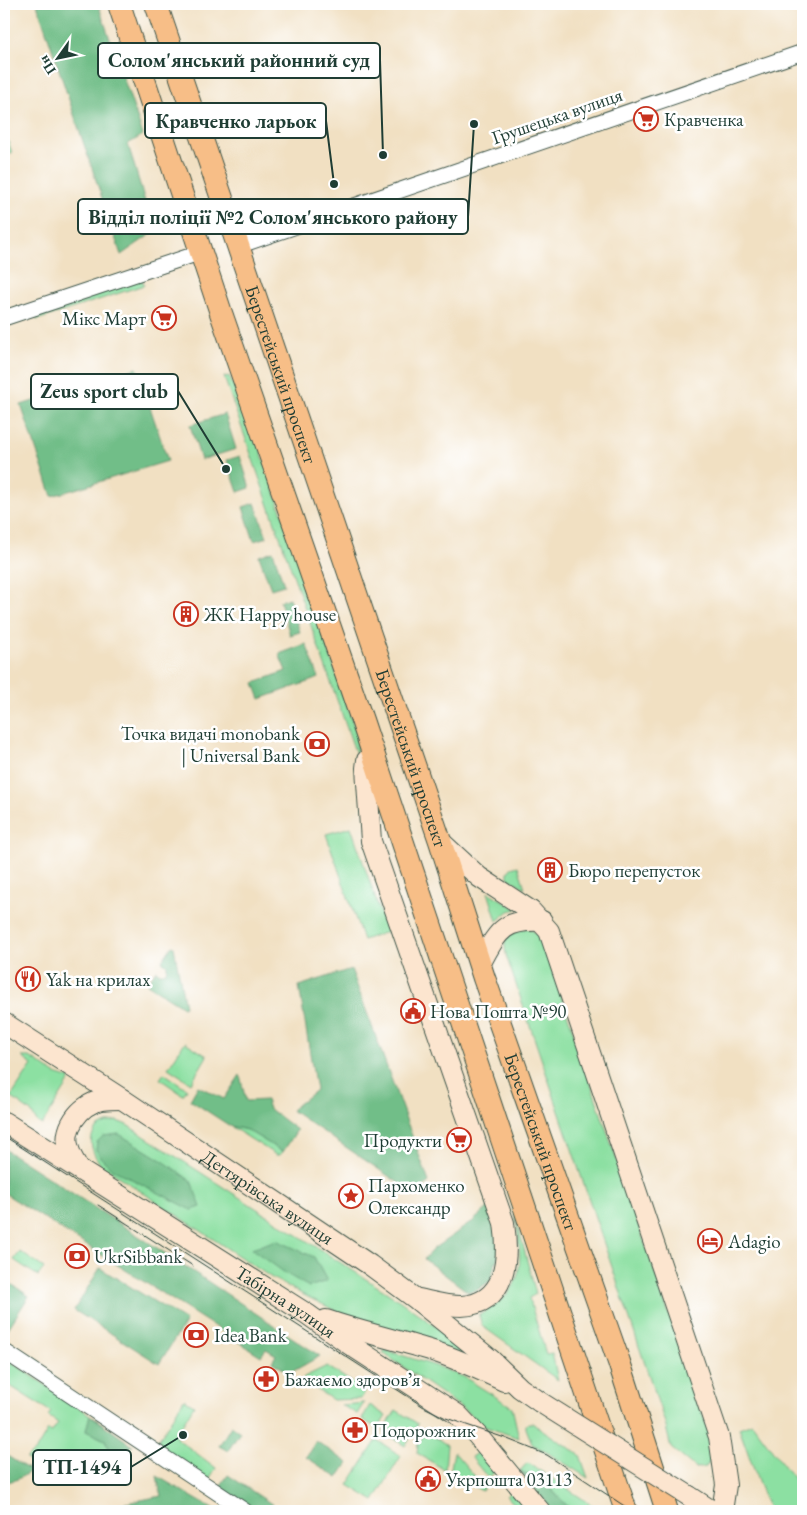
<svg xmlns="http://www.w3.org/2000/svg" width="807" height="1515" font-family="'EB Garamond',serif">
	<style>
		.green { fill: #8ce0a2; stroke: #568e6b }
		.forest { fill: #71be88; stroke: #487e5e }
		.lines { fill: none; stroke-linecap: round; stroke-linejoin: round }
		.minor-casing { stroke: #3e5549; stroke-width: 17 }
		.secondary-casing { stroke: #3e5549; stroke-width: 22 }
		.primary-casing { stroke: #3e5549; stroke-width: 24 }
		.minor { stroke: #fff; stroke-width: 15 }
		.secondary { stroke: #fce5cf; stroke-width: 20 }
		.primary { stroke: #f7be87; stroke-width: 22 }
		.tram { stroke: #1f3d34; stroke-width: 1 }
		.secondary-bridge-casing { stroke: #3e5549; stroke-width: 22; stroke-linecap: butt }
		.secondary-bridge { stroke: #fce5cf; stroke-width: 20 }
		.labels { text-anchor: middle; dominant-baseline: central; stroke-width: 5; stroke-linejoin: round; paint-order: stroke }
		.street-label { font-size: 19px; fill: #1f3d34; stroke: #fff }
		.poi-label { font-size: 19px; fill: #1f3d34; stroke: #fff; text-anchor: start }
		.leader { fill: none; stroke: #1f3d34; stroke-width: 2 }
		.callout-dot { fill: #1f3d34; stroke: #fff; stroke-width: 2 }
		.callout { fill: #fff; stroke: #1f3d34; stroke-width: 2 }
		.callout-label { font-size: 20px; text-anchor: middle; font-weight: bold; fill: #1f3d34 }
	</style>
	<rect width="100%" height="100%" fill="#fff"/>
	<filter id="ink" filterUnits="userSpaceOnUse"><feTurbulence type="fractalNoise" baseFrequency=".02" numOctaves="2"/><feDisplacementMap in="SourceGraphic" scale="10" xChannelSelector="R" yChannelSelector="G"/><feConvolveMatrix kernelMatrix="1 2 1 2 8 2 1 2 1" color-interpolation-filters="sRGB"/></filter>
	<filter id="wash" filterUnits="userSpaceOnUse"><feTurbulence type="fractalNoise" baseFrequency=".0096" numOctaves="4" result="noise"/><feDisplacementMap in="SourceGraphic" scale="20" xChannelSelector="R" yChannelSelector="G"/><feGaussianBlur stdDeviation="1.12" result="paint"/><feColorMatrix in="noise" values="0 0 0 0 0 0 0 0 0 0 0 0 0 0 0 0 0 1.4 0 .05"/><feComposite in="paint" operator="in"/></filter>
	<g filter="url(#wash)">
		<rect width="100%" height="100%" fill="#f1e0c2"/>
		<g class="green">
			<polygon points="4,128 12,153 4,156"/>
			<polygon points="141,278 144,285 37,320 34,312"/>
			<polygon points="229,376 233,385 240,389 357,735 357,757 224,377"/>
			<polygon points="351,827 387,932 363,940 326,834"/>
			<polygon points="518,866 525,888 508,878 508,872 511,868"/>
			<polygon points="488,892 517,909 509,911 497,921"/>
			<path d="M527 928 535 932 543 942 714 1448 711 1459 706 1467 696 1468 671 1448 665 1423 507 958C501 935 508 935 527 928Z"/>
			<polygon points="185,1042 207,1056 191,1083 168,1068"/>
			<polygon points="22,1057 30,1057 55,1074 71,1079 42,1125 37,1122 31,1112 11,1097 32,1065"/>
			<polygon points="164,1073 187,1089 183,1095 160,1079"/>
			<path d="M117 1121 127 1125 400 1301 488 1363 366 1322 330 1308 300 1293 272 1278 101 1165C85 1144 88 1124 117 1121Z"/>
			<polygon points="230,1126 247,1130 283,1152 280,1155 276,1155"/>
			<path d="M515 1215 536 1294 529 1298 546 1354 552 1353 558 1380 482 1326 479 1315C490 1309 502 1301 510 1291 526 1270 518 1239 515 1215Z"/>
			<polygon points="20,1252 44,1268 38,1276 14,1260"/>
			<polygon points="385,1350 436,1366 464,1377 512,1407 519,1438 483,1426 462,1408 383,1353"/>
			<polygon points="4,1357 90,1415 86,1431 105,1440 112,1454 44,1471 26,1459 36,1450 48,1430 52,1432 58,1423 48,1416 51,1412 4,1382"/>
			<polygon points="327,1366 365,1391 361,1399 333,1400 302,1380 304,1377"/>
			<polygon points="184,1399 194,1405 175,1437 216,1468 208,1481 156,1444"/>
			<polygon points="364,1403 357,1414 341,1405"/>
			<polygon points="370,1405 386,1416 378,1429 362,1419"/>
			<polygon points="396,1410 418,1424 405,1446 383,1432"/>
			<polygon points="528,1423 532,1423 580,1455 588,1478 548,1453 532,1444 526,1428 526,1425"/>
			<polygon points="752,1423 803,1491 803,1511 774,1511 769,1509 765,1500 739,1428"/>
			<polygon points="426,1431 447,1445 445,1470 417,1453 418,1444"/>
			<polygon points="377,1440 401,1456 374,1501 348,1485"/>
			<polygon points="480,1451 496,1471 488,1478 471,1457"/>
			<polygon points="454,1452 484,1487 482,1491 450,1473"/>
			<polygon points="527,1463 530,1464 601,1511 572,1511 546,1484 520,1471"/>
			<polygon points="512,1490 528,1510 527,1511 522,1511 506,1496"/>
		</g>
		<g class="forest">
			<polygon points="37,4 98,4 143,135 128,144 154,232 121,255"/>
			<polygon points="137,368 168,461 52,496 21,405"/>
			<polygon points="225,414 236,449 201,460 190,425"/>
			<polygon points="240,456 250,488 238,492 227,460"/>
			<polygon points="255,503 267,537 254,541 243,507"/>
			<polygon points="273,551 284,585 271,589 259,556"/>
			<polygon points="289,598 300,632 290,635 280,601"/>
			<polygon points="306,644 319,678 260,699 254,683 286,671 279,654"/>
			<polygon points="172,946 174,947 185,1006 183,1007 147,984 156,970 160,973 165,973 167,969 167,965 162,961"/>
			<polygon points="351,969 429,1182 415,1194 291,1110 316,1090 299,986"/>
			<polygon points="240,1075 246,1101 266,1100 269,1109 297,1130 283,1152 247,1130 230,1126 190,1100 198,1086 224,1099"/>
			<polygon points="119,1134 166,1163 191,1181 201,1207 192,1210 112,1169 100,1157 96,1150 97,1142 103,1136"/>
			<polygon points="4,1149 168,1255 320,1356 290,1373 272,1362 276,1355 266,1349 261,1356 4,1193"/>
			<polygon points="489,1207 501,1246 490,1281 477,1290 468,1292 424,1259 433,1249 472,1222"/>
			<polygon points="276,1240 314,1257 327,1281 309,1287 285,1273 252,1249"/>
			<polygon points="100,1268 186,1321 159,1364 74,1310"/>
			<polygon points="4,1279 29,1296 4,1335"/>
			<polygon points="90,1415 133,1446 112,1454 105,1440 86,1431"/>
			<polygon points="231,1426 240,1432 228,1451 219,1446"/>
			<polygon points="316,1441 348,1463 338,1478 306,1457"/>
			<polygon points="4,1454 31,1471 18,1479 4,1483 9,1473 4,1470"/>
			<polygon points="520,1471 546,1484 572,1511 552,1511"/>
			<polygon points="228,1475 282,1511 254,1511 219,1488"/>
			<polygon points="157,1476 216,1511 86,1511 161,1496"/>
		</g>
	</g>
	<g filter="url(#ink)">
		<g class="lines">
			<defs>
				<g id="minor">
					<polyline points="238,246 803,52"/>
					<polyline points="4,318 202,252"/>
					<polyline points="4,1351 245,1511"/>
				</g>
				<g id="secondary">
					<path d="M373 755 367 760 366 768 371 841 504 1223C509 1258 507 1304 461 1306 447 1306 433 1302 419 1299"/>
					<polyline points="440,841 479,877 531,911 549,931 719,1437 726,1485 722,1511"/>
					<path d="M480 964C498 932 502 919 542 921"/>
					<path id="s1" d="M4 1023 122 1099 370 1265 416 1299 490 1359 520 1388 540 1402"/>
					<path id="s2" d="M4 1122 307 1314 349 1344 458 1415 477 1435 540 1511"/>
					<path d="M79 1169C76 1164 72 1158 70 1152 60 1130 80 1104 102 1100 108 1099 115 1099 122 1099"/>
					<path d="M326 1320C361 1332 397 1340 433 1351 457 1359 481 1370 504 1381"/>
					<polyline points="689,1496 712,1511"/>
				</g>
				<g id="primary">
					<polyline points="119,4 221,313 362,720 626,1511"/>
					<path id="s3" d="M156 4 440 841 484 978 619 1362 667 1511"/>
				</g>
			</defs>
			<use href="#minor" class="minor-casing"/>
			<use href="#secondary" class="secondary-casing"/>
			<use href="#primary" class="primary-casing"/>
			<use href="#minor" class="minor"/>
			<use href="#secondary" class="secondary"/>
			<use href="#primary" class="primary"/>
			<g class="tram">
				<polyline points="4,1136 424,1407 446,1418 505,1438 547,1455 632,1511"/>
				<polyline points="98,1205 193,1266"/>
			</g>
			<defs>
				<polyline id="secondary-bridge" points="540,1402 689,1496"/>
			</defs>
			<use href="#secondary-bridge" class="secondary-bridge-casing"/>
			<use href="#secondary-bridge" class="secondary-bridge"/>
		</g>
	</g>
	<defs>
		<symbol id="supermarket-ring" viewBox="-11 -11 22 22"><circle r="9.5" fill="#fff" stroke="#c8321e" stroke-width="1.5"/><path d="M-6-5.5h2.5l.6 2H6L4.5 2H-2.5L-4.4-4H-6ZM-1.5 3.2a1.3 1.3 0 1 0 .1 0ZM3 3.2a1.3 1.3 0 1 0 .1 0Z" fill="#c8321e"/></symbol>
		<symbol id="building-ring" viewBox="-11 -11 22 22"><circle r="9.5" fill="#fff" stroke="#c8321e" stroke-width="1.5"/><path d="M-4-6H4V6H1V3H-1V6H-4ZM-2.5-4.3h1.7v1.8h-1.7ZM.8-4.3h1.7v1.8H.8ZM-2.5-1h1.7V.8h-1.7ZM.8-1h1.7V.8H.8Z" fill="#c8321e"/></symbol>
		<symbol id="bank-ring" viewBox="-11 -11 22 22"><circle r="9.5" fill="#fff" stroke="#c8321e" stroke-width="1.5"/><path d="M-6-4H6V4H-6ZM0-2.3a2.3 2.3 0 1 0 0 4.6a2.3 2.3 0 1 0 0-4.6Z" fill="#c8321e"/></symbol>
		<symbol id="restaurant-ring" viewBox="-11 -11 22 22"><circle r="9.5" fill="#fff" stroke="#c8321e" stroke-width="1.5"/><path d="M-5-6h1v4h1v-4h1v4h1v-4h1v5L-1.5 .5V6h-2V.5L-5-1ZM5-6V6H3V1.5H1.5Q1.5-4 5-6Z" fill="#c8321e"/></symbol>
		<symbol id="civic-ring" viewBox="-11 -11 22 22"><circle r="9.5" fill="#fff" stroke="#c8321e" stroke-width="1.5"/><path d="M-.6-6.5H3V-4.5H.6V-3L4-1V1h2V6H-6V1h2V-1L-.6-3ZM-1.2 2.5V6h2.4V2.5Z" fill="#c8321e"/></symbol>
		<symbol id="sight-ring" viewBox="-11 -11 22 22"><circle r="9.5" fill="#fff" stroke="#c8321e" stroke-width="1.5"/><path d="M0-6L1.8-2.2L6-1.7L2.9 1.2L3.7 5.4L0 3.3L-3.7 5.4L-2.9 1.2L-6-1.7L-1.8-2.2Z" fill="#c8321e"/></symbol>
		<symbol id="hotel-ring" viewBox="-11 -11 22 22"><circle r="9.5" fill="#fff" stroke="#c8321e" stroke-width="1.5"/><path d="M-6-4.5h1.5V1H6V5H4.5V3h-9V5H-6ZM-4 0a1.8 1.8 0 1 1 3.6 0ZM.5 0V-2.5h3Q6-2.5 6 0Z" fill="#c8321e"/></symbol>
		<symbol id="pharmacy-ring" viewBox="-11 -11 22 22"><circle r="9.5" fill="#fff" stroke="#c8321e" stroke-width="1.5"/><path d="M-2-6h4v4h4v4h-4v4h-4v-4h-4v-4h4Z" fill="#c8321e"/></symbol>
	</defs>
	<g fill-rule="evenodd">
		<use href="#supermarket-ring" x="632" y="105" width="28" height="28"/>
		<use href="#supermarket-ring" x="150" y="304" width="28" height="28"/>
		<use href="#building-ring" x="172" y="600" width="28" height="28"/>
		<use href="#bank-ring" x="303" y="730" width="28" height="28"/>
		<use href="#building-ring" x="536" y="856" width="28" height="28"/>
		<use href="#restaurant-ring" x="14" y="965" width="28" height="28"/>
		<use href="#civic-ring" x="399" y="997" width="28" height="28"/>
		<use href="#supermarket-ring" x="445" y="1126" width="28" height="28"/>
		<use href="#sight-ring" x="337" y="1182" width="28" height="28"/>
		<use href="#hotel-ring" x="696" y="1227" width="28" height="28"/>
		<use href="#bank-ring" x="63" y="1242" width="28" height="28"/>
		<use href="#bank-ring" x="182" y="1321" width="28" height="28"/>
		<use href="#pharmacy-ring" x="252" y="1365" width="28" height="28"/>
		<use href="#pharmacy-ring" x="341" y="1416" width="28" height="28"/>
		<use href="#civic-ring" x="414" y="1465" width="28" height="28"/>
	</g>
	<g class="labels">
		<g class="street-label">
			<text transform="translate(557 116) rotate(-19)">Грушецька вулиця</text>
			<text stroke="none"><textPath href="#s3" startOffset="391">Берестейський проспект</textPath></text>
			<text stroke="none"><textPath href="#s3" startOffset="796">Берестейський проспект</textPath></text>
			<text stroke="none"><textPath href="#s3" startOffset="1201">Берестейський проспект</textPath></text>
			<text stroke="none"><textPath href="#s1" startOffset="316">Дегтярівська вулиця</textPath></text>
			<text stroke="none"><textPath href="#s2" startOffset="334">Табірна вулиця</textPath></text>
		</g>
		<g class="poi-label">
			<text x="664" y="119">Кравченка</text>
			<text x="146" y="318" text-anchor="end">Мікс Март</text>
			<text x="204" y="614">ЖК Happy house</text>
			<text x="300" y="733" text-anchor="end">Точка видачі monobank<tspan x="300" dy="22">| Universal Bank</tspan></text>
			<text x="568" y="870">Бюро перепусток</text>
			<text x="46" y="979">Yak на крилах</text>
			<text x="430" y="1011">Нова Пошта №90</text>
			<text x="442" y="1140" text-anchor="end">Продукти</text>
			<text x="368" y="1185">Пархоменко<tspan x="368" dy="22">Олександр</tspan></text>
			<text x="728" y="1241">Adagio</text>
			<text x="94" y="1256">UkrSibbank</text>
			<text x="214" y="1335">Idea Bank</text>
			<text x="284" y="1379">Бажаємо здоровʼя</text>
			<text x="372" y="1430">Подорожник</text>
			<text x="446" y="1479">Укрпошта 03113</text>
		</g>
	</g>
	<path class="leader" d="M383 155L380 60M334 184L326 121M474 124L468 217M226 469L178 391M183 1435L131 1467"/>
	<g class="callout-dot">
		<circle cx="383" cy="155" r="5"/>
		<circle cx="334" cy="184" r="5"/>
		<circle cx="474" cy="124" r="5"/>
		<circle cx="226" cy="469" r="5"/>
		<circle cx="183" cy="1435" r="5"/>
	</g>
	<g class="callout">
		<rect x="98" y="43" width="282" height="35" rx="5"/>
		<rect x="145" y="103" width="181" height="35" rx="5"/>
		<rect x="78" y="199" width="390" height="35" rx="5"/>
		<rect x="31" y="374" width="147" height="35" rx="5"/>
		<rect x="33" y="1450" width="98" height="35" rx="5"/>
	</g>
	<g class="callout-label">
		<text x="239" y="67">Солом'янський районний суд</text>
		<text x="236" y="128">Кравченко ларьок</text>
		<text x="273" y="224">Відділ поліції №2 Солом'янського району</text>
		<text x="104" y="398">Zeus sport club</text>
		<text x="82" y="1474">ТП-1494</text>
	</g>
	<rect width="807" height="1515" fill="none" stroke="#fff" stroke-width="20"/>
	<g transform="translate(58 58) rotate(237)" stroke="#ffffff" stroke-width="4" paint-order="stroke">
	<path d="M0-4L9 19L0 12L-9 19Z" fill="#1f3d34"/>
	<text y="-8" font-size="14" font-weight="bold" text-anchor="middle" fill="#1f3d34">Пн</text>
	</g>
</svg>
